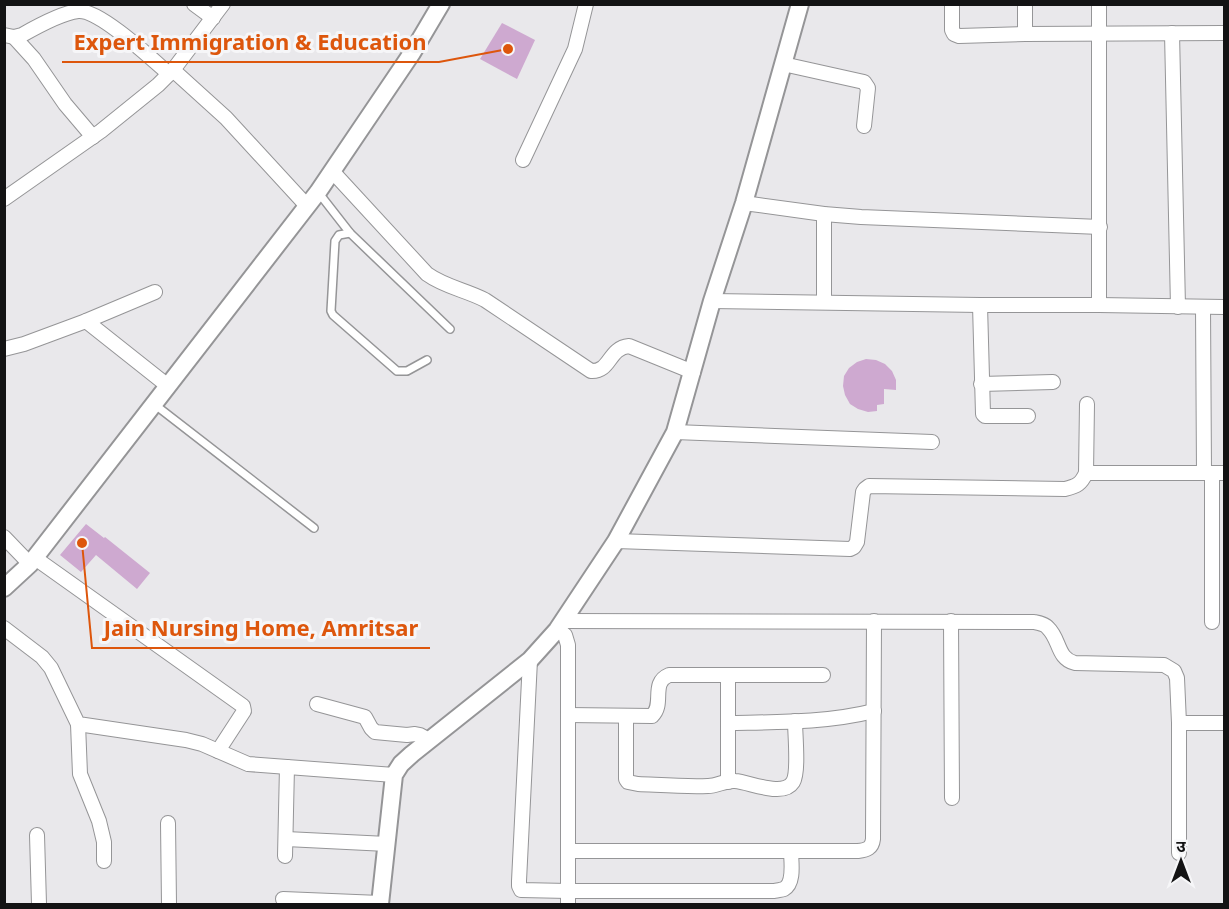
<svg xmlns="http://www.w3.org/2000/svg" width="1229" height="909" font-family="'Noto Sans','Noto Sans Devanagari',sans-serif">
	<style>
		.building { fill: #cea9d0 }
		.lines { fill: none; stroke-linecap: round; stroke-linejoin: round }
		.service-casing { stroke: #959597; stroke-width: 10 }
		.minor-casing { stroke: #959597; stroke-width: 16 }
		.tertiary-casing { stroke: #959597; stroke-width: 20 }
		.service { stroke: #fff; stroke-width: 7 }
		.minor { stroke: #fff; stroke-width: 14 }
		.tertiary { stroke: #fff; stroke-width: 16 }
		.leader { fill: none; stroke: #dd560c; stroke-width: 2 }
		.callout-dot { fill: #dd560c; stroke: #f6f6f8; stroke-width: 2 }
		.callout-label { font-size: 22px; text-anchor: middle; font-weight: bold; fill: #dd560c; stroke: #f6f6f8; stroke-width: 6; stroke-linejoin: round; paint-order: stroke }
	</style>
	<rect width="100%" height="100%" fill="#e9e8eb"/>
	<g class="building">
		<polygon points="502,23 535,40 517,79 480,59"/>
		<polygon points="866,359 876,360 885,364 892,371 896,380 896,390 884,389 884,404 877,405 877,411 868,412 858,409 850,404 845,395 843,386 844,376 849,368 857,362"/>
		<polygon points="86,524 104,538 105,537 150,573 137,589 96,555 81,572 60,555"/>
	</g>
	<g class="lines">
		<defs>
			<g id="service">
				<polyline points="318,192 350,233 450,329"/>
				<polyline points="350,233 339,235 335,241 331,311 333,315 397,371 407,371 427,360"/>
				<polyline points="154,404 314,528"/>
			</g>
			<g id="minor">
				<polyline points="194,4 213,18"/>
				<polyline points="952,4 952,30 954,34 959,36 1025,34 1224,33"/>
				<polyline points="1025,4 1025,34"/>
				<polyline points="1172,33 1178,307"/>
				<path d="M4 35 14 37 22 35C36 27 62 13 78 11 99 9 152 59 169 74"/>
				<polyline points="14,37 34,59 65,104 93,137"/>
				<polyline points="783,64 864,82 868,88 864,126"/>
				<polyline points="173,70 226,118 307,206"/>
				<polyline points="523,160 575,49 586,4"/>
				<path d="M332 171 427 274C445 287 466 290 485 300L591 371C611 372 608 348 629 346L693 372"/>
				<polyline points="4,199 101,131 158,85 173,70 223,4"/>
				<polyline points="744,203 824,214 861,217 1100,227"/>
				<polyline points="712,301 980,305 1099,305 1224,307"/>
				<polyline points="824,302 824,214"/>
				<polyline points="980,305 983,414 985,416 1028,416"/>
				<polyline points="1099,305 1099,4"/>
				<polyline points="1203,307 1204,473"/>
				<polyline points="86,321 168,386"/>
				<polyline points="4,349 24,344 86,321 155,292"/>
				<polyline points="981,384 1053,382"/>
				<polyline points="675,432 932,442"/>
				<polyline points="1086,473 1224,473"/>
				<polyline points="4,537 30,564"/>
				<path d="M616 541 850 549 854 547 857 542 863 492 865 489 869 486 1065 489C1077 486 1081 484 1086 473L1087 404"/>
				<polyline points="35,558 243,706 244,711 218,751"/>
				<path d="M563 621 1034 622C1039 623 1045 624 1048 628 1060 639 1057 659 1075 663L1164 665 1174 671 1177 678 1179 723V853"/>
				<polyline points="951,621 952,798"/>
				<polyline points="1212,622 1212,473"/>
				<polyline points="4,628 42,657 51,668 78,724 186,740 202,744 248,764 394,775"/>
				<polyline points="557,630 565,635 568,645 568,904"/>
				<path d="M530 660 519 881V886L521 890 568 891H774C778 890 781 890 784 889 795 883 791 861 791 851"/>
				<polyline points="728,676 728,782"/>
				<polyline points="317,704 365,717 371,728 375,732 407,735 415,734 420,735 429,740"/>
				<path d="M568 715 652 716C665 704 650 683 669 675H823"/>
				<path d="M626 716V779L628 782 638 784C661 785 685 787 708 786 717 786 726 780 735 781 750 782 783 798 793 782 799 772 795 734 795 721"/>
				<path d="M728 723C777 722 826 723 874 711"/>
				<polyline points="1179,723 1224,723"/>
				<polyline points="78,724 80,774 99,821 104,842 104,861"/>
				<polyline points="168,823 169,904"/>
				<polyline points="37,835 39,904"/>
				<polyline points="286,839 387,844"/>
				<path d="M568 851H858C867 850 872 848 873 839L874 621"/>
				<polyline points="285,856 287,767"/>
				<polyline points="283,899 380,903"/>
			</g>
			<g id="tertiary">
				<polyline points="4,588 30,564 318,192 412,53 441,4"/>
				<polyline points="380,904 394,775 401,764 412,754 530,660 557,630 616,541 675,432 712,301 744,203 800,4"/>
			</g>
		</defs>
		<use href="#service" class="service-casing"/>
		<use href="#minor" class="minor-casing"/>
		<use href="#tertiary" class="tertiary-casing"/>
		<use href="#service" class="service"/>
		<use href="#minor" class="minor"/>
		<use href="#tertiary" class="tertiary"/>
	</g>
	<path class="leader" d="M508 49L439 62H62M82 543L92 648H430"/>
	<g class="callout-dot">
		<circle cx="508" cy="49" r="6"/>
		<circle cx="82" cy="543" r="6"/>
	</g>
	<g class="callout-label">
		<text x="250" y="50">Expert Immigration &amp; Education</text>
		<text x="261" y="636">Jain Nursing Home, Amritsar</text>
	</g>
	<rect width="1229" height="909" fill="none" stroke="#131314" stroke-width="12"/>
	<g transform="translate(1181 861)" stroke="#f6f6f8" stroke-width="4.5" paint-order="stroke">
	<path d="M0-4.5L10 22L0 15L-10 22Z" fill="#131314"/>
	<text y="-9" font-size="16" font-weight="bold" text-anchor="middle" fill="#131314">उ</text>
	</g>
</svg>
